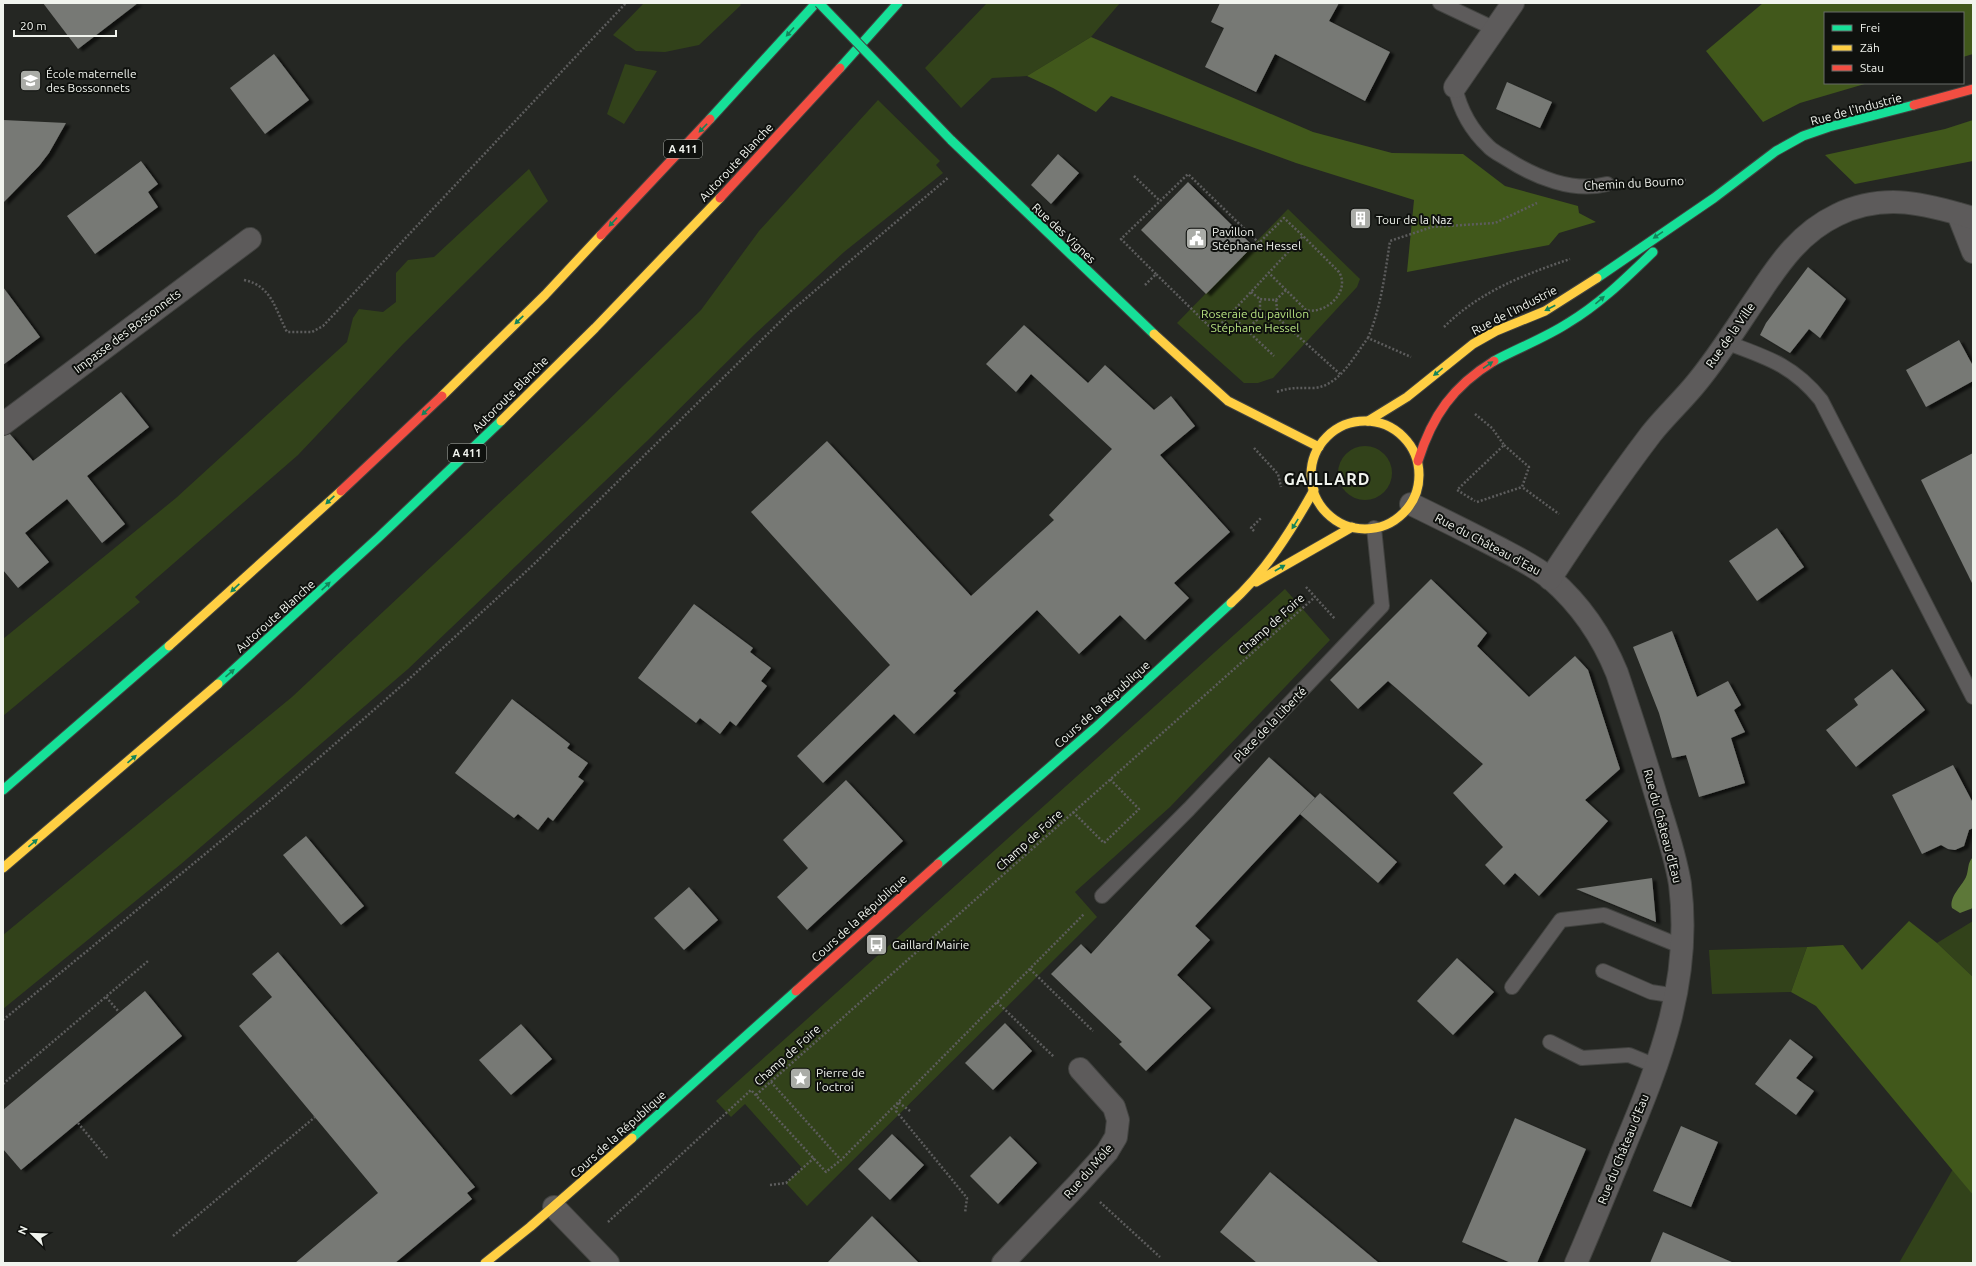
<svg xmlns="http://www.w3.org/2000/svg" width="1976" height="1266" font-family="Ubuntu,sans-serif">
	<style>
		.green { fill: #32421a }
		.forest { fill: #41581b }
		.water { fill: #5d7839 }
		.building { fill: #777975; filter: url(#shadow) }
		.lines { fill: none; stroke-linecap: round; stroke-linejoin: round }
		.lane-casing { stroke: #424340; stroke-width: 16 }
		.street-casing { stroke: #424340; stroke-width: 24 }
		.fast-casing { stroke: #424340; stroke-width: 11 }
		.slow-casing { stroke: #424340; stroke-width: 11 }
		.jam-casing { stroke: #424340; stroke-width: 11 }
		.path { stroke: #5d5d5d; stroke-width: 2.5; stroke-dasharray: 2 2; stroke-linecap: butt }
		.lane { stroke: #5d5b5b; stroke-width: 14 }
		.street { stroke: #5d5b5b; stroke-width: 22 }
		.fast { stroke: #16e098; stroke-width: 9 }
		.slow { stroke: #ffcf43; stroke-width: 9 }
		.jam { stroke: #f24e42; stroke-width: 9 }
		.fast-bridge-casing { stroke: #424340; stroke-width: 11; stroke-linecap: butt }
		.fast-bridge { stroke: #16e098; stroke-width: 9 }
		.oneway { fill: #13835a }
		.labels { text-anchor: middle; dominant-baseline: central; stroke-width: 4; stroke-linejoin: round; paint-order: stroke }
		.shield { fill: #0f110e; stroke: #adb0ab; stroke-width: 1 }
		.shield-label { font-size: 11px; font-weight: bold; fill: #f1f4ee }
		.poi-label { font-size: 12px; fill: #f1f4ee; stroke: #0f110e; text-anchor: start }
		.street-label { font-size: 12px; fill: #f1f4ee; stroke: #0f110e }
		.park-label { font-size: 12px; fill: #b5e07f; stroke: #0f110e }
		.district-label { font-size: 16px; font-weight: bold; letter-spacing: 1px; fill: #f1f4ee; stroke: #0f110e }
	</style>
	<defs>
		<filter id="shadow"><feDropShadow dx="4.5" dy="2.5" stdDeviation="1" flood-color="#0009"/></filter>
	</defs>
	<rect width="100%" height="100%" fill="#252723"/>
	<g class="green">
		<polygon points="644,3 739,3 741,5 699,45 665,52 636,51 613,35"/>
		<polygon points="987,3 1120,3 1091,37 1027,76 992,78 961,108 925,68"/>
		<polygon points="625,64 657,71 624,124 607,114"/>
		<polygon points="878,100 940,161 936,165 943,173 844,252 755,334 647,441 408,669 181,864 3,1009 3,935 292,697 587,421 701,310 759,231"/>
		<polygon points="529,169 548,201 403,344 298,455 135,597 140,602 3,716 3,639 176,498 347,342 353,318 359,309 383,312 396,302 396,273 408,260 434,257"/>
		<polygon points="1288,209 1360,279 1357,287 1273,378 1258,383 1244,383 1177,323"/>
		<circle cx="1365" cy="473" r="27"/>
		<polygon points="1285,589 1330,640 1170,807 1075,892 1097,917 807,1206 786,1183 802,1168 745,1104 731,1117 716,1101"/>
		<polygon points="1973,921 1973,977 1937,943"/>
		<polygon points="1807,947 1791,992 1712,994 1709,950"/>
		<polygon points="1953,1169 1973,1195 1973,1263 1899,1263"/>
	</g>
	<g class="forest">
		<polygon points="1763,3 1973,3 1973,54 1963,57 1963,13 1825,13 1825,83 1868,83 1800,103 1763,122 1706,51"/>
		<polygon points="1091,37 1313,132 1392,153 1463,154 1505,186 1578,206 1579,213 1596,222 1559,233 1549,245 1407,272 1414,200 1296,163 1111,96 1096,112 1053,88 1027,76"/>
		<polygon points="1973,120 1973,161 1855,184 1825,155 1945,129"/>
		<polygon points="1909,921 1937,943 1973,977 1973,1195 1816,1006 1791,992 1807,947 1843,945 1862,970"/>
	</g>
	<path class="water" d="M1973 857V908L1960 913 1952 908C1949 897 1961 887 1966 877 1969 870 1967 863 1973 857Z"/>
	<g class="building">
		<polygon points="43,3 138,3 78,49"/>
		<polygon points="1220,3 1339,3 1329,21 1390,52 1365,101 1275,54 1256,92 1205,67 1224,28 1211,22"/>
		<polygon points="274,54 309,100 265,134 230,88"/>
		<polygon points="1507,82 1552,102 1540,128 1496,109"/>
		<polygon points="3,120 66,123 49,153 39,166 3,203"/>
		<polygon points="1058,154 1079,173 1051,204 1031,185"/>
		<polygon points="141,161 158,184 148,192 158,207 95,254 67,216"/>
		<polygon points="1188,182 1253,246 1206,294 1141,230"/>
		<polygon points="1808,267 1846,299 1820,338 1809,329 1790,353 1760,335 1766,323"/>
		<polygon points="3,287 40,337 3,365"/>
		<polygon points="1024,325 1088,383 1105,365 1154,410 1171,396 1195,426 1160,455 1230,532 1174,583 1189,598 1145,640 1120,615 1079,654 1037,610 953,691 956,693 914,734 894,714 823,783 797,756 890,665 751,512 827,441 971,596 1054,520 1049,515 1112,449 1031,374 1016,392 986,364"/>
		<polygon points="1959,340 1973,366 1973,381 1926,407 1906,370"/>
		<polygon points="121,392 149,427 87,476 125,524 102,543 67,499 25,533 49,562 18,588 3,570 3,436 10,434 33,461"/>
		<polygon points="1973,453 1973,585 1921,480"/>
		<polygon points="1777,528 1804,567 1757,601 1729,561"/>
		<polygon points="1431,579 1487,633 1477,646 1529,697 1575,656 1588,670 1620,769 1585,800 1608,821 1539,896 1515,873 1504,885 1485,865 1503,847 1453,793 1483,764 1388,681 1358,709 1330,680"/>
		<polygon points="694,604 753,648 750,652 771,668 761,681 767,686 736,726 730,721 720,734 700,718 696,723 638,678"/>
		<polygon points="1672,631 1697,697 1728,681 1741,705 1734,710 1745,732 1731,738 1745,783 1699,797 1686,755 1672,758 1659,713 1633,647"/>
		<polygon points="1892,669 1925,710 1856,767 1826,730 1858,705 1854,699"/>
		<polygon points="512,699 570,744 567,748 588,763 578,777 584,781 553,821 548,817 538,830 518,814 514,818 455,773"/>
		<polygon points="1269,757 1315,798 1195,926 1210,940 1177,975 1211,1008 1146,1071 1119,1044 1122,1042 1051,974 1081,944 1091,954"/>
		<polygon points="1953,765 1973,803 1973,828 1969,830 1964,846 1955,850 1948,849 1941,845 1922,854 1892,795"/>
		<polygon points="846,780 903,841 807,930 777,897 808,868 783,840"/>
		<polygon points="1320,793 1397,862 1378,883 1300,814"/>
		<polygon points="306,836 364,906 341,925 283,855"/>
		<polygon points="1652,878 1656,922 1576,889"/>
		<polygon points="689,887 718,920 684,950 654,918"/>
		<polygon points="278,952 475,1187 467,1193 472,1199 395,1263 295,1263 378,1193 239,1026 272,997 252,974"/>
		<polygon points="1457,958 1494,992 1453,1035 1417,1001"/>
		<polygon points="145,991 182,1036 21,1170 3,1149 3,1110"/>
		<polygon points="1005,1023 1032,1051 993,1090 965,1063"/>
		<polygon points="521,1024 552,1059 511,1095 479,1060"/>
		<polygon points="1790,1039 1813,1057 1796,1078 1814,1091 1796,1115 1755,1084"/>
		<polygon points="1515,1118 1586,1149 1537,1263 1511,1263 1462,1242"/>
		<polygon points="1681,1126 1718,1142 1691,1207 1653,1191"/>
		<polygon points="892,1134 924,1165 890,1200 858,1169"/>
		<polygon points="1010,1136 1037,1163 998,1204 970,1176"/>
		<polygon points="1270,1172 1379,1263 1257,1263 1220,1232"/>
		<polygon points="872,1216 919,1263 827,1263"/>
		<polygon points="1663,1232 1734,1263 1650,1263"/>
	</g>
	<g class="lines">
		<defs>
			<g id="lane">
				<polyline points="1440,3 1495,29"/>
				<path d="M1455 87C1460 110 1472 131 1489 147 1494 152 1501 155 1507 159 1535 177 1573 193 1607 184"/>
				<path d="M1725 342C1766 357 1793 365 1821 400L1973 697"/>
				<polyline points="1102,896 1189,809 1382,606 1374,528"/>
				<polyline points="1603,971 1651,992 1677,996"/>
				<polyline points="1512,987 1561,920 1604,915 1683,947"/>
				<polyline points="1550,1042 1582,1058 1629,1055 1656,1066"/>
			</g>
			<g id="street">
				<polyline points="1455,87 1513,3"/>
				<polyline points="1958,214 1973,252"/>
				<polyline points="3,424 250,239"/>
				<path d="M1411 504C1442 519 1472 534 1501 549 1518 558 1536 567 1551 579 1582 606 1602 636 1617 673 1632 718 1647 764 1660 809 1668 834 1676 859 1680 884 1692 980 1661 1059 1625 1145 1609 1184 1593 1224 1576 1263"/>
				<path d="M1550 579C1582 530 1616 480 1651 434 1666 415 1683 400 1698 381 1720 354 1739 323 1759 294 1780 262 1801 232 1837 215 1884 192 1927 204 1973 218"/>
				<polyline points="554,1207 608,1263"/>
				<polyline points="1003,1263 1079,1183 1107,1152 1116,1137 1118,1120 1114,1107 1080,1069"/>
			</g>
			<g id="fast">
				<polyline points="840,68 898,3"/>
				<polyline points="710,119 816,3"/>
				<polyline points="951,140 1154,334"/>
				<polyline points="1597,278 1714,198 1776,151 1803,136 1829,127 1914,105"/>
				<path d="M1494 361C1518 348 1545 338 1568 323 1600 304 1626 278 1653 252"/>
				<polyline points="218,684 379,537 501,421"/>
				<polyline points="3,790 169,646"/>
				<polyline points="938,864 1095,728 1231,603"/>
				<polyline points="632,1138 796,991"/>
			</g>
			<g id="slow">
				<polyline points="1154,334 1228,401 1319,447"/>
				<polyline points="442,396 545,295 601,235"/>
				<polyline points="501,421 595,328 720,198"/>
				<polyline points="1368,421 1407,397 1473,344 1496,331 1545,311 1597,278"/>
				<circle cx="1365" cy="475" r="54"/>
				<polyline points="1256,582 1352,527"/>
				<path d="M1231 603C1266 571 1291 531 1314 490"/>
				<polyline points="169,646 341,491"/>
				<polyline points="3,868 218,684"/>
				<polyline points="485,1263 530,1227 632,1138"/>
			</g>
			<g id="jam">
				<polyline points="1914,105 1973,89"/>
				<polyline points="720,198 840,68"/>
				<polyline points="601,235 710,119"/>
				<path d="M1418 461C1432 416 1453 386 1494 361"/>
				<polyline points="341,491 442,396"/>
				<polyline points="796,991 938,864"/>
			</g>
		</defs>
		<use href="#lane" class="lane-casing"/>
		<use href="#street" class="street-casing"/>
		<use href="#fast" class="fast-casing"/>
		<use href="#slow" class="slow-casing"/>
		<use href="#jam" class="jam-casing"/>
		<g class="path">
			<polyline points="1134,176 1160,201"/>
			<polyline points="1632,183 1687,180"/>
			<polyline points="1156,274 1121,239 1188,174 1259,243 1284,218 1303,236"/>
			<path d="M244 280C272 286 275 309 287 332H312L323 326 626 3"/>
			<path d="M1145 285 1156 274 1214 331C1244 300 1273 268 1303 236L1339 272C1351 292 1325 315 1306 310L1269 273"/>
			<polyline points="1251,292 1260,299"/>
			<polyline points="1276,300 1286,290"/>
			<polyline points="1230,314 1274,356"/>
			<polyline points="1278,318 1276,300 1260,299 1260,317 1278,318 1340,374"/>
			<path d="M1444 327C1479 292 1523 275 1570 259"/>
			<polyline points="1247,329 1260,317"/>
			<path d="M1368 338C1381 307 1385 274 1390 241L1432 227 1495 223 1537 203"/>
			<path d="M1277 392C1290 387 1300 388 1313 388 1339 387 1354 356 1368 338L1411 357"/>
			<polyline points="1475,414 1492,428 1504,445 1457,490 1475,501"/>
			<polyline points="1504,445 1529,467 1522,487 1559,514"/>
			<polyline points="1254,448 1278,474 1281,487"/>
			<polyline points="1477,502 1522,487"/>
			<polyline points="1254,531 1251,528 1262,517"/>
			<polyline points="1306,587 1335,619"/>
			<polyline points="1073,812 1104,843 1139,809 1110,779"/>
			<polyline points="1030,969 1093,1031"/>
			<polyline points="106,997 119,1012"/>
			<polyline points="997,1002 1054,1057"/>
			<polyline points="3,1020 272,799 408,680 532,566 791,311 949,177"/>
			<polyline points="3,1084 148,961"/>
			<polyline points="756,1095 1315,597"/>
			<polyline points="3,1109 3,1110"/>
			<polyline points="910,1111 898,1102 896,1111 967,1198 965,1213"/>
			<polyline points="78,1123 107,1158"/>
			<polyline points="843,1158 1084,914"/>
			<polyline points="770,1185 786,1183 814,1158"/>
			<polyline points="1100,1202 1160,1257"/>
			<polyline points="608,1222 751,1090 826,1172 841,1160 771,1082"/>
			<polyline points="173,1236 315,1117"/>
		</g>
		<use href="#lane" class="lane"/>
		<use href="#street" class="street"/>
		<use href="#fast" class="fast"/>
		<use href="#slow" class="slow"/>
		<use href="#jam" class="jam"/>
		<defs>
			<polyline id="fast-bridge" points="819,3 951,140"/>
		</defs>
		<use href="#fast-bridge" class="fast-bridge-casing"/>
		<use href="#fast-bridge" class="fast-bridge"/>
	</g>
	<defs><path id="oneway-solid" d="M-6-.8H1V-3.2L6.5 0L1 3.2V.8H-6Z"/></defs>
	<g class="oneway">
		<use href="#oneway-solid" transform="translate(790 32) rotate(132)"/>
		<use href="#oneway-solid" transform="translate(703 128) rotate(134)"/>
		<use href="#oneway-solid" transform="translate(613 222) rotate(133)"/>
		<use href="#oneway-solid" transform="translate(1658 235) rotate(146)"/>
		<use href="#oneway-solid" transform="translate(1600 300) rotate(-40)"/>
		<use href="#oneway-solid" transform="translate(1550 308) rotate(153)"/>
		<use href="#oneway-solid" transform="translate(519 320) rotate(136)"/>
		<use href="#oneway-solid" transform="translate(1488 365) rotate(-34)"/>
		<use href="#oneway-solid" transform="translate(1438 372) rotate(141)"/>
		<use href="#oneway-solid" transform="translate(426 411) rotate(136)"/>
		<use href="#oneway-solid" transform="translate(330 500) rotate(137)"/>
		<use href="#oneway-solid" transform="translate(1295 524) rotate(122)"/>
		<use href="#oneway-solid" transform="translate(1280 568) rotate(-30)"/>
		<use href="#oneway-solid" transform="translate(326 586) rotate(-43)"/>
		<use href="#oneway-solid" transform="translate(235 588) rotate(137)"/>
		<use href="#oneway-solid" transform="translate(230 673) rotate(-41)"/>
		<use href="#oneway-solid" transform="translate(132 759) rotate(-41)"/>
		<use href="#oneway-solid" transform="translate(33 843) rotate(-40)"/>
	</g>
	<defs>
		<symbol id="school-square" viewBox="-11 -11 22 22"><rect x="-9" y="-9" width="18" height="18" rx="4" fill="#aaaca7" stroke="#0f110e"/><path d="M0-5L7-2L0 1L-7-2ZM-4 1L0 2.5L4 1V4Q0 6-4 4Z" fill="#fff"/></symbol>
		<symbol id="building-square" viewBox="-11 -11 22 22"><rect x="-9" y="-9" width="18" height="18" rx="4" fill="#aaaca7" stroke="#0f110e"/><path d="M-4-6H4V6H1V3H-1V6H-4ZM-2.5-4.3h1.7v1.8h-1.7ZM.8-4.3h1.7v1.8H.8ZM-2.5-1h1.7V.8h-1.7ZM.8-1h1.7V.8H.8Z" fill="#fff"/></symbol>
		<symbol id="civic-square" viewBox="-11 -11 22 22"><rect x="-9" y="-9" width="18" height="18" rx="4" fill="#aaaca7" stroke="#0f110e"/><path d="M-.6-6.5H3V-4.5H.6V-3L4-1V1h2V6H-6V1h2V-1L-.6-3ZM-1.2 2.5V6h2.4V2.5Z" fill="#fff"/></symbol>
		<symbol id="bus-square" viewBox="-11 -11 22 22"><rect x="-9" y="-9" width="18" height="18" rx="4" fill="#aaaca7" stroke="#0f110e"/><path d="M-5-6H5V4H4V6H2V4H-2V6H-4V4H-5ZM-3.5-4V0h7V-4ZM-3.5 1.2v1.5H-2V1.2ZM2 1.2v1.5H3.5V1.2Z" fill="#fff"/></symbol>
		<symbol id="sight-square" viewBox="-11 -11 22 22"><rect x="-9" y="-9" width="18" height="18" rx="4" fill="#aaaca7" stroke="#0f110e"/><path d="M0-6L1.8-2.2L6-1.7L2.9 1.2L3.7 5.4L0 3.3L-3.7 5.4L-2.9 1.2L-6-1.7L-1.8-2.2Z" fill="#fff"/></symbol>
	</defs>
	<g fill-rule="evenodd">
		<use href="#school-square" x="18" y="68" width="25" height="25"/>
		<use href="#building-square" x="1348" y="206" width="25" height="25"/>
		<use href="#civic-square" x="1184" y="226" width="25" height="25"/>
		<use href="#bus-square" x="864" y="932" width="25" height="25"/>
		<use href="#sight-square" x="788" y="1066" width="25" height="25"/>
	</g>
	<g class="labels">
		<g class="shield">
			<rect x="664" y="140" width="38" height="18" rx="3"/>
			<rect x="448" y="444" width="38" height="18" rx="3"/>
		</g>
		<g class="shield-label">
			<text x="683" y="149">A 411</text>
			<text x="467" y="453">A 411</text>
		</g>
		<g class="poi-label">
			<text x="46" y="73">École maternelle<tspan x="46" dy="14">des Bossonnets</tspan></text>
			<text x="1376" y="219">Tour de la Naz</text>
			<text x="1212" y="231">Pavillon<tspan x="1212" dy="14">Stéphane Hessel</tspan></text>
			<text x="892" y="944">Gaillard Mairie</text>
			<text x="816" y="1072">Pierre de<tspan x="816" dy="14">l’octroi</tspan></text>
		</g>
		<g class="street-label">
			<text transform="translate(1856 109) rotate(-15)">Rue de l'Industrie</text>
			<text transform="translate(736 162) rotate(-47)">Autoroute Blanche</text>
			<text transform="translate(1634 183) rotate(-3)">Chemin du Bourno</text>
			<text transform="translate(1064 233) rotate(43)">Rue des Vignes</text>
			<text transform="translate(1514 310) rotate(-27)">Rue de l'Industrie</text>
			<text transform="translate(127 331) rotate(-37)">Impasse des Bossonnets</text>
			<text transform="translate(1730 335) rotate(-55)">Rue de la Ville</text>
			<text transform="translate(510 394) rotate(-45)">Autoroute Blanche</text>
			<text transform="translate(1488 544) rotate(28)">Rue du Château d'Eau</text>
			<text transform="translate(275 616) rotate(-42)">Autoroute Blanche</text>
			<text transform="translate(1271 624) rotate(-42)">Champ de Foire</text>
			<text transform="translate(1102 704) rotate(-42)">Cours de la République</text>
			<text transform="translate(1270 724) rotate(-46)">Place de la Liberté</text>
			<text transform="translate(1663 826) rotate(75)">Rue du Château d'Eau</text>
			<text transform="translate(1029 840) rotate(-42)">Champ de Foire</text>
			<text transform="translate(859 918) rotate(-42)">Cours de la République</text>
			<text transform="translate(787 1055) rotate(-42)">Champ de Foire</text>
			<text transform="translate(618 1134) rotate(-42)">Cours de la République</text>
			<text transform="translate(1623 1149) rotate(-68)">Rue du Château d'Eau</text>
			<text transform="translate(1088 1171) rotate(-49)">Rue du Môle</text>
		</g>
		<g class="park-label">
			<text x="1255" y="313">Roseraie du pavillon<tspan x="1255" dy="14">Stéphane Hessel</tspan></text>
		</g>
		<g class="district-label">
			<text x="1327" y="479">GAILLARD</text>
		</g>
	</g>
	<rect width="1976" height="1266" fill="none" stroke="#f1f4ee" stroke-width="8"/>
	<rect x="1824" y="12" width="140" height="72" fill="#0f110e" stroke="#696c68"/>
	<rect x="1832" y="25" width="20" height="6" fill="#16e098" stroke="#696c68"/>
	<text x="1860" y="32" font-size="12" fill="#f1f4ee">Frei</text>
	<rect x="1832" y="45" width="20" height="6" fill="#ffcf43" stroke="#696c68"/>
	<text x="1860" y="52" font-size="12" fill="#f1f4ee">Zäh</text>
	<rect x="1832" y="65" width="20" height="6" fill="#f24e42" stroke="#696c68"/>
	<text x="1860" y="72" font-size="12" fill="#f1f4ee">Stau</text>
	<g transform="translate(32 1234) rotate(293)" stroke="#0f110e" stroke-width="3" paint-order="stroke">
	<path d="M0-3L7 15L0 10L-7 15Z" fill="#f1f4ee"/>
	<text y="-6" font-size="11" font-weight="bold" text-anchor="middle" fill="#f1f4ee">N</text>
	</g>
	<path d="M14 30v6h102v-6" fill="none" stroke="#f1f4ee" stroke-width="2"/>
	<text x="20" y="30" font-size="12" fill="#f1f4ee" stroke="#0f110e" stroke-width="3" paint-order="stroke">20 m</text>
</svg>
